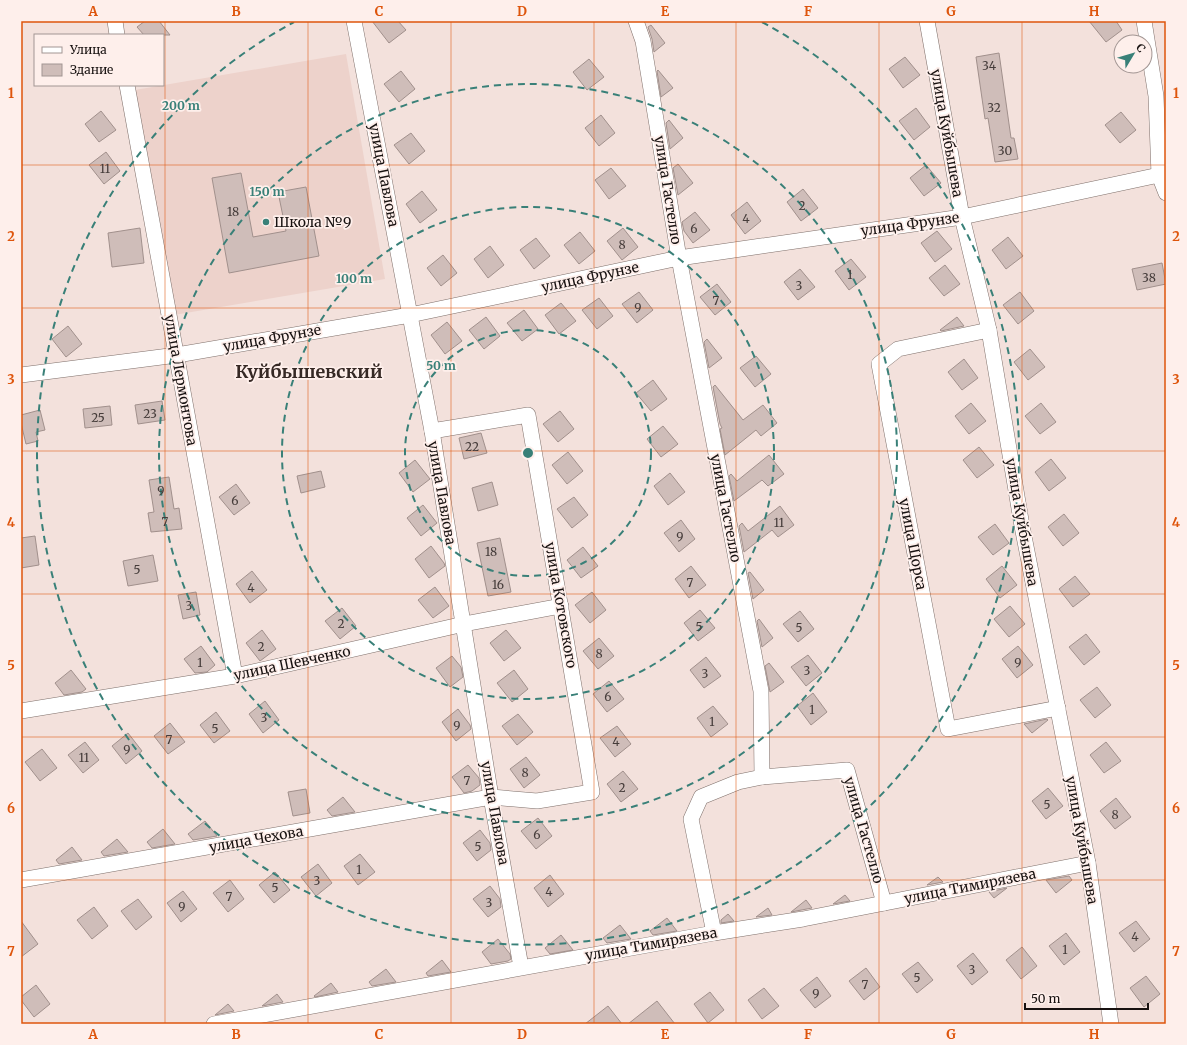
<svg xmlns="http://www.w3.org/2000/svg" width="1187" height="1045" font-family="Merriweather,serif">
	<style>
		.built { fill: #edd2cb }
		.building { fill: #cfbdb9; stroke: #a1908c }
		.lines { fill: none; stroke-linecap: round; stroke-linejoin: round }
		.minor-casing { stroke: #7f706b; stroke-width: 16 }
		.minor { stroke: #fff; stroke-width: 15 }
		.grid { fill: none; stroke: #de550c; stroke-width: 1; stroke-opacity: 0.55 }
		.ring { fill: none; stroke: #398078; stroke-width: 2; stroke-dasharray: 7 5 }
		.poi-dot { fill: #398078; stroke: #feefeb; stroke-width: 1.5 }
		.labels { text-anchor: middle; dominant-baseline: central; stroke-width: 3.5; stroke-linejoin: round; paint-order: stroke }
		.number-label { font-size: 12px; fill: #453c3a }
		.street-label { font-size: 14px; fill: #171110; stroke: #feefeb }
		.poi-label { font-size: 14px; fill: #171110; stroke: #feefeb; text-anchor: start }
		.district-label { font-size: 18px; font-weight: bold; fill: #362925; stroke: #feefeb }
		.centre { fill: #398078; stroke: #feefeb; stroke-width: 2 }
		.ring-label { font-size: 12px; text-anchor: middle; font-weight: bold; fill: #398078; stroke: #feefeb; stroke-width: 3.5; stroke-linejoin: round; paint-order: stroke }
		.neatline { fill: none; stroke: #de550c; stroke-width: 1.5 }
		.grid-label { font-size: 13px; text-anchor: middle; font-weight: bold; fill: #de550c }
	</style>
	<rect width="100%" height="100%" fill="#f3e1dc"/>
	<polygon class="built" points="346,54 385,279 174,315 135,90"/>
	<g class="building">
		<polygon points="145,21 159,21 170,35 144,35 137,27"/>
		<polygon points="372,21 398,21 406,30 389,43"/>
		<polygon points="1089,21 1116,21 1122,30 1106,42"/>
		<polygon points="651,25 665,43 654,52 652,39 648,27"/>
		<polygon points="999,53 1011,138 1014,138 1018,159 995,162 988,118 985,119 976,57"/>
		<polygon points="905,57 920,75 903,88 889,69"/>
		<polygon points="589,59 604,77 587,90 573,72"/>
		<polygon points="658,70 673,88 661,97 657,71"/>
		<polygon points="401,71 415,89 399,102 384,84"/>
		<polygon points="916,108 930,127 914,140 899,121"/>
		<polygon points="101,111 116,130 99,142 85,124"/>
		<polygon points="1121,112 1136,130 1120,143 1105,125"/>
		<polygon points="601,115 615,133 599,146 585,128"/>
		<polygon points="669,120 683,138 670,149 666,123"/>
		<polygon points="411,133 425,151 409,164 394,145"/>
		<polygon points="106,152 120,171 104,184 89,165"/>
		<polygon points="678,164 693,183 678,195 673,168"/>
		<polygon points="926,165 941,183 924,196 910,178"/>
		<polygon points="611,168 626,186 609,199 595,180"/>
		<polygon points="241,173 253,237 286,231 278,192 306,187 319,256 229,273 212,178"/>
		<polygon points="803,189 818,208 801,221 787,202"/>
		<polygon points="422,191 437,210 420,223 406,204"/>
		<polygon points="747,202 761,221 745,234 731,215"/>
		<polygon points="695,212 710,230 693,243 684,231 682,222"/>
		<polygon points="140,228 144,263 112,267 108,233"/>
		<polygon points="623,228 638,247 622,260 607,241"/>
		<polygon points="937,231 952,249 935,262 921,243"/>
		<polygon points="580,232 595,251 579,264 564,245"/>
		<polygon points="1008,237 1023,256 1006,269 992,250"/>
		<polygon points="536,238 550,256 534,269 520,250"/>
		<polygon points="490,246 504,265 488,278 474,259"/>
		<polygon points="443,255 457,273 441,286 427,268"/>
		<polygon points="851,259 866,277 849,290 835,271"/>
		<polygon points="1162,263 1166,284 1137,290 1132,269"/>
		<polygon points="945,265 960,284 944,296 929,278"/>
		<polygon points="800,269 815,287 798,300 784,282"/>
		<polygon points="717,284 731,302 715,315 700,297"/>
		<polygon points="639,292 653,310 637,323 622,304"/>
		<polygon points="1020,292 1034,311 1018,324 1003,305"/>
		<polygon points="599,298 613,316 597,329 582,310"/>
		<polygon points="561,303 576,321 559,334 545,315"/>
		<polygon points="524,310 538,329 522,341 507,323"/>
		<polygon points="486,317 500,336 484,349 469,330"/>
		<polygon points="957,317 964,326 941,331 940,330"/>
		<polygon points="447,322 462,341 445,354 431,335"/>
		<polygon points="68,326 82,344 66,357 52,339"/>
		<polygon points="707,339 722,358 709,368 704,342"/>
		<polygon points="1030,349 1045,367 1028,380 1014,362"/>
		<polygon points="756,356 771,374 755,387 740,368"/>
		<polygon points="964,359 978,378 962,390 948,372"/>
		<polygon points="653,380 667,399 651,411 636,393"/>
		<polygon points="715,385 743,420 763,405 777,423 761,436 756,430 725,455 720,429 722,428 720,424 713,387"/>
		<polygon points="162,401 165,420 138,424 135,405"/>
		<polygon points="971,403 986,421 969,434 955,416"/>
		<polygon points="1041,403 1056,422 1040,434 1025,416"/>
		<polygon points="110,406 112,425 85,428 83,409"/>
		<polygon points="40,410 45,430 36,432 38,441 26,444 21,423 21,415"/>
		<polygon points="560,411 574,429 558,442 543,424"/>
		<polygon points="663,426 678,444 661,457 647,439"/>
		<polygon points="481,433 487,453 464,459 459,438"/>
		<polygon points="979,447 994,465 977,478 963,460"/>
		<polygon points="568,452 583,471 567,484 552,465"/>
		<polygon points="769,455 784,474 768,486 762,480 734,501 729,476 731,474 737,481"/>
		<polygon points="1051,459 1066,478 1049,491 1035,472"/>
		<polygon points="415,460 430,479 413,492 399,473"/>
		<polygon points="321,471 325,487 301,493 297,476"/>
		<polygon points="670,473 685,492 668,505 654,486"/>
		<polygon points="169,477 174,509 179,508 182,529 151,532 148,513 154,512 149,480"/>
		<polygon points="492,482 498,505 478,511 472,488"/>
		<polygon points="236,484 250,503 234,515 219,497"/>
		<polygon points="574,497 588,515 572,528 557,509"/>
		<polygon points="423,505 437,523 421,536 407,518"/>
		<polygon points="780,506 794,525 778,537 772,530 744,552 739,526 742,523 748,531"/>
		<polygon points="1064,514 1079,533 1063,546 1048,527"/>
		<polygon points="681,520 695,539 679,552 664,533"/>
		<polygon points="995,524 1009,543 993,555 978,537"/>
		<polygon points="35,536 39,565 21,568 21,538"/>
		<polygon points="500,538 511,592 488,596 477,543"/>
		<polygon points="431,546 444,563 445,566 429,578 415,559"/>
		<polygon points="583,547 598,566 581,578 567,560"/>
		<polygon points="153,555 158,581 128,586 123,561"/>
		<polygon points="691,566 706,585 689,598 675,579"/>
		<polygon points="1002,566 1017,585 1000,598 986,579"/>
		<polygon points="252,571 267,590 250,603 236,584"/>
		<polygon points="750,572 764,590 753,599 748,573"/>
		<polygon points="1075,576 1090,594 1073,607 1059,589"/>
		<polygon points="435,587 449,606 433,618 418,600"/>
		<polygon points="196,592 200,615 183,619 178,595"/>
		<polygon points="592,592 606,610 590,623 575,605"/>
		<polygon points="1010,606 1025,624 1009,637 994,619"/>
		<polygon points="342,608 356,626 340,639 325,621"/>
		<polygon points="700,610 715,628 698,641 684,623"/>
		<polygon points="800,611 814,629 798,642 783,624"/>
		<polygon points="759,619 773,638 762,647 757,621"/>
		<polygon points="262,630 276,649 260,661 246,643"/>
		<polygon points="506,630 521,648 504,661 490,643"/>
		<polygon points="1086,634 1100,652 1084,665 1069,647"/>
		<polygon points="599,638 614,656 598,669 583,651"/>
		<polygon points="201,646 215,665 207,672 195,673 184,659"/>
		<polygon points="1018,646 1033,665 1017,678 1002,659"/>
		<polygon points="808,655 822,673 806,686 791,667"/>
		<polygon points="452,656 461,667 463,677 450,687 436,668"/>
		<polygon points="706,657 721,676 704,688 690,670"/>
		<polygon points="769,663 784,682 770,692 765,666"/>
		<polygon points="71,670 86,689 82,692 64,695 55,683"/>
		<polygon points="514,670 528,689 512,702 497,683"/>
		<polygon points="609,681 624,699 607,712 593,694"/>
		<polygon points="1097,687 1111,705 1095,718 1080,700"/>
		<polygon points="813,693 827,712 811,725 797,706"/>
		<polygon points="265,701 279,720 263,733 249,714"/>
		<polygon points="713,706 728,724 711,737 697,718"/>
		<polygon points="458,709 470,725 471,729 456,741 442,722"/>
		<polygon points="216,712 230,731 214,743 200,725"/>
		<polygon points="518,714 533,732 517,745 502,726"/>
		<polygon points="1047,719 1048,720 1032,733 1024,724"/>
		<polygon points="170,723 185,742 168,754 154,736"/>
		<polygon points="617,726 631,744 615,757 600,738"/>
		<polygon points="128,733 142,751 126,764 112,746"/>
		<polygon points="85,742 99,760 83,773 68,755"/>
		<polygon points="1106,742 1121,761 1104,773 1090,755"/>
		<polygon points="42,749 57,768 40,781 25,762"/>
		<polygon points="526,757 540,775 524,788 510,769"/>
		<polygon points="468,765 479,778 480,785 472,791 464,793 452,777"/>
		<polygon points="623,771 638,789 621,802 607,784"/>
		<polygon points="1048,788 1063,806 1046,819 1032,801"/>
		<polygon points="306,789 310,813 293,816 288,792"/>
		<polygon points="343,797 355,812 332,816 327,810"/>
		<polygon points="1116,798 1131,817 1115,829 1100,811"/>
		<polygon points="538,818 552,836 536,849 521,831"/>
		<polygon points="205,821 217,836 193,840 188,834"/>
		<polygon points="163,829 175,844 152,848 147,842"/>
		<polygon points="480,830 490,843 491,850 477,861 463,843"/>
		<polygon points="117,839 128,852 104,856 101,852"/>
		<polygon points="72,847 82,860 59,864 56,860"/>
		<polygon points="360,854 375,872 358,885 344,866"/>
		<polygon points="318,864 332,883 316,896 301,877"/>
		<polygon points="275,872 290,890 274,903 259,885"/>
		<polygon points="550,875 564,894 548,907 534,888"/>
		<polygon points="1069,876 1072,880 1056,893 1046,880"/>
		<polygon points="938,877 943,882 927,885"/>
		<polygon points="230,880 244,899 228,912 213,893"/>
		<polygon points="490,886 500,899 501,907 488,917 473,899"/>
		<polygon points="1007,888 994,898 989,892"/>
		<polygon points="183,891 197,909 181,922 167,903"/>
		<polygon points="845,895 850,901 833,904"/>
		<polygon points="138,899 152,917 136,930 121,911"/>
		<polygon points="806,900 812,908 791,912"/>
		<polygon points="94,907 108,926 92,939 77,920"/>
		<polygon points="768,908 772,915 756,917"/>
		<polygon points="728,914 734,921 721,923 721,920"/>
		<polygon points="667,918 677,931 653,935 650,931"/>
		<polygon points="21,921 38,944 21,957"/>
		<polygon points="1136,921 1150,939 1134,952 1119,933"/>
		<polygon points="620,925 631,939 607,943 603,938"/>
		<polygon points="1066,933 1080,952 1064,965 1049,946"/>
		<polygon points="561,935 573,950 550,954 545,948"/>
		<polygon points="498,939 510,954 511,959 508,961 491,964 482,952"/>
		<polygon points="1022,947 1037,966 1021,979 1006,960"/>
		<polygon points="973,953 988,972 972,985 957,966"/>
		<polygon points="442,960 451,972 428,976 426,973"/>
		<polygon points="918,962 933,980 917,993 902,974"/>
		<polygon points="866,968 880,987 864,1000 849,981"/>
		<polygon points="386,969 396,982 372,986 369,982"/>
		<polygon points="1146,976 1160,994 1144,1007 1130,988"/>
		<polygon points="817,977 831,996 815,1008 800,990"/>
		<polygon points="331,983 338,992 315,997 314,996"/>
		<polygon points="36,985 50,1004 34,1017 21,1000 21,997"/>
		<polygon points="764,988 779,1006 762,1019 748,1000"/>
		<polygon points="710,992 724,1010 708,1023 694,1004"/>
		<polygon points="277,994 283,1002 262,1006"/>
		<polygon points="657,1001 675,1024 628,1024"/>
		<polygon points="228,1004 234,1011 215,1015"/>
		<polygon points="608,1006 622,1024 585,1024"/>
	</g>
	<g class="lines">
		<defs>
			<g id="minor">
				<polyline points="115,21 117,35"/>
				<polyline points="354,21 432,431 491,797 521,967"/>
				<polyline points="636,21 643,41 679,258 761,691 762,777 847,770 884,903"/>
				<polyline points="927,21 962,217 989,330 1022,526 1088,863 1111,1024"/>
				<polyline points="1144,21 1156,96 1159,175 1166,193"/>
				<polyline points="127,85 235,676"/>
				<polyline points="989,330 898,349 879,364 948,729 1058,708"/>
				<polyline points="21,375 177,355 410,315 679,258 962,217 1159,175"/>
				<polyline points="21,711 235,676 464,624 561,606"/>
				<polyline points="21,880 491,797 537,801 592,792 528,415 432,431"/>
				<polyline points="714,933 691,819 701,797 738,782 762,777"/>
				<polyline points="214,1024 714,933 803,919 1088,863"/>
			</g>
		</defs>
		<use href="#minor" class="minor-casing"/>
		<use href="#minor" class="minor"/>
	</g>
	<path class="grid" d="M165 21V1024M308 21V1024M451 21V1024M594 21V1024M736 21V1024M879 21V1024M1022 21V1024M21 165H1166M21 308H1166M21 451H1166M21 594H1166M21 737H1166M21 880H1166"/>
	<g class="ring">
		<circle cx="528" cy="453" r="123"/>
		<circle cx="528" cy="453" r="246"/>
		<circle cx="528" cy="453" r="369"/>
		<path d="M762 22A491 491 0 1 1 294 22"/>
	</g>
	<circle class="poi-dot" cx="266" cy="222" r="4"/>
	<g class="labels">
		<g class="number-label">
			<text x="989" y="65">34</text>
			<text x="994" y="107">32</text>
			<text x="1005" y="150">30</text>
			<text x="105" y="168">11</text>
			<text x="802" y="205">2</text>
			<text x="233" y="211">18</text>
			<text x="746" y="218">4</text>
			<text x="694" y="228">6</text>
			<text x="622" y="244">8</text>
			<text x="850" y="274">1</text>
			<text x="1149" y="277">38</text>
			<text x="799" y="285">3</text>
			<text x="716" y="300">7</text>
			<text x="638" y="307">9</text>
			<text x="150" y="413">23</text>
			<text x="98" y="417">25</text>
			<text x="472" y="446">22</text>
			<text x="161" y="490">9</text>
			<text x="235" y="500">6</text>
			<text x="165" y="521">7</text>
			<text x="779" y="522">11</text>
			<text x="680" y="536">9</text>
			<text x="491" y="551">18</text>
			<text x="137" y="569">5</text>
			<text x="690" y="582">7</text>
			<text x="498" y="584">16</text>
			<text x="251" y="587">4</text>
			<text x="189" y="605">3</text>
			<text x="341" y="623">2</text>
			<text x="699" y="626">5</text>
			<text x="799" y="627">5</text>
			<text x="261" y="646">2</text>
			<text x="599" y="653">8</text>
			<text x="200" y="662">1</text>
			<text x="1018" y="662">9</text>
			<text x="807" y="670">3</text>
			<text x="705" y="673">3</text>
			<text x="608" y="696">6</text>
			<text x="812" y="709">1</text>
			<text x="264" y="717">3</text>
			<text x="712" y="721">1</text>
			<text x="457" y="725">9</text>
			<text x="215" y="728">5</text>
			<text x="169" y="739">7</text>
			<text x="616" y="741">4</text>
			<text x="127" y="749">9</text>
			<text x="84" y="757">11</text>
			<text x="525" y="772">8</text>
			<text x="467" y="780">7</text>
			<text x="622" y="787">2</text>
			<text x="1047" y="804">5</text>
			<text x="1115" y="814">8</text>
			<text x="537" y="834">6</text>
			<text x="478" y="846">5</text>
			<text x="359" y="869">1</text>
			<text x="317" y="880">3</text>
			<text x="275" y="887">5</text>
			<text x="549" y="891">4</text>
			<text x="229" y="896">7</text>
			<text x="489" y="902">3</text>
			<text x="182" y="906">9</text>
			<text x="1135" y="936">4</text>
			<text x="1065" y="949">1</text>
			<text x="972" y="969">3</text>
			<text x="917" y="977">5</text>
			<text x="865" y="984">7</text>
			<text x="816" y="993">9</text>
		</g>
		<g class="street-label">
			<text transform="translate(947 133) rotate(80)">улица Куйбышева</text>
			<text transform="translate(384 175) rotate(79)">улица Павлова</text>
			<text transform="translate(668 190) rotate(81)">улица Гастелло</text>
			<text transform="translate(910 224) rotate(-8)">улица Фрунзе</text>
			<text transform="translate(590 277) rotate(-12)">улица Фрунзе</text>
			<text transform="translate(272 338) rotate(-10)">улица Фрунзе</text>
			<text transform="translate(181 380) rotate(80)">улица Лермонтова</text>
			<text transform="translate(442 493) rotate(80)">улица Павлова</text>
			<text transform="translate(726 508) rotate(79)">улица Гастелло</text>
			<text transform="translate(1022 522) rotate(80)">улица Куйбышева</text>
			<text transform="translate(913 544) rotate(79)">улица Щорса</text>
			<text transform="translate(561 605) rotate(80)">улица Котовского</text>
			<text transform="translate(292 663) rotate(-12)">улица Шевченко</text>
			<text transform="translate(495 813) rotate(80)">улица Павлова</text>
			<text transform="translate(864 830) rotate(74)">улица Гастелло</text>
			<text transform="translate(256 839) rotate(-10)">улица Чехова</text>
			<text transform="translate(1082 840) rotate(80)">улица Куйбышева</text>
			<text transform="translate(970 886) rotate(-11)">улица Тимирязева</text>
			<text transform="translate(651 944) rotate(-10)">улица Тимирязева</text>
		</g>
		<g class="poi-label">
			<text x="274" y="222">Школа №9</text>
		</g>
		<g class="district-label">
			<text x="309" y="371">Куйбышевский</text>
		</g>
	</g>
	<circle cx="528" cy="453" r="6" class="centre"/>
	<g class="ring-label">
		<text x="181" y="110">200 m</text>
		<text x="267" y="196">150 m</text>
		<text x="354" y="283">100 m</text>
		<text x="441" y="370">50 m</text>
	</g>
	<rect width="1187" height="1045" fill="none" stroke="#feefeb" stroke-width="44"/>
	<rect x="34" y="34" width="130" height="52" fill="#feefeb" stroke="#a29693"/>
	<rect x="42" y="47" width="20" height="6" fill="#ffffff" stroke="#a29693"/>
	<text x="70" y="54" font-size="12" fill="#171110">Улица</text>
	<rect x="42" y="64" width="20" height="12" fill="#cfbdb9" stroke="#a29693"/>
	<text x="70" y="74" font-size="12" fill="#171110">Здание</text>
	<g transform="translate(1133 54) rotate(52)"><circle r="19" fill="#feefeb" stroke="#a29693"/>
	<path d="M0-3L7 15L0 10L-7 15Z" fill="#398078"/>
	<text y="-6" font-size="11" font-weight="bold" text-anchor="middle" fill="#171110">С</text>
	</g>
	<path d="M1025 1003v6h123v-6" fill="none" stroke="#171110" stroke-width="2"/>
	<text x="1031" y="1003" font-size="12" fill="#171110" stroke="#feefeb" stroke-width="3" paint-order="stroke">50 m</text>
	<rect x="22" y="22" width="1143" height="1001" class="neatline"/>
	<g class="grid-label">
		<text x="93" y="16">A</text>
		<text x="236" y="16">B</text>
		<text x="379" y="16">C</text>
		<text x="522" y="16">D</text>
		<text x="665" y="16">E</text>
		<text x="808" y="16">F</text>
		<text x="951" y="16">G</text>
		<text x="1094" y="16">H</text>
		<text x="11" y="98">1</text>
		<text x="1176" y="98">1</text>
		<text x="11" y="241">2</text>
		<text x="1176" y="241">2</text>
		<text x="11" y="384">3</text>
		<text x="1176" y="384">3</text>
		<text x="11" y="527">4</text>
		<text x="1176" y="527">4</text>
		<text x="11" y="670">5</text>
		<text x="1176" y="670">5</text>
		<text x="11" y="813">6</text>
		<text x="1176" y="813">6</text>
		<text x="11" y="956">7</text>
		<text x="1176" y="956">7</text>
		<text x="93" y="1039">A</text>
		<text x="236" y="1039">B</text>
		<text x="379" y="1039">C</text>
		<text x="522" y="1039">D</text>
		<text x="665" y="1039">E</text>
		<text x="808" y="1039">F</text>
		<text x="951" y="1039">G</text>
		<text x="1094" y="1039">H</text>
	</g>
</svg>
